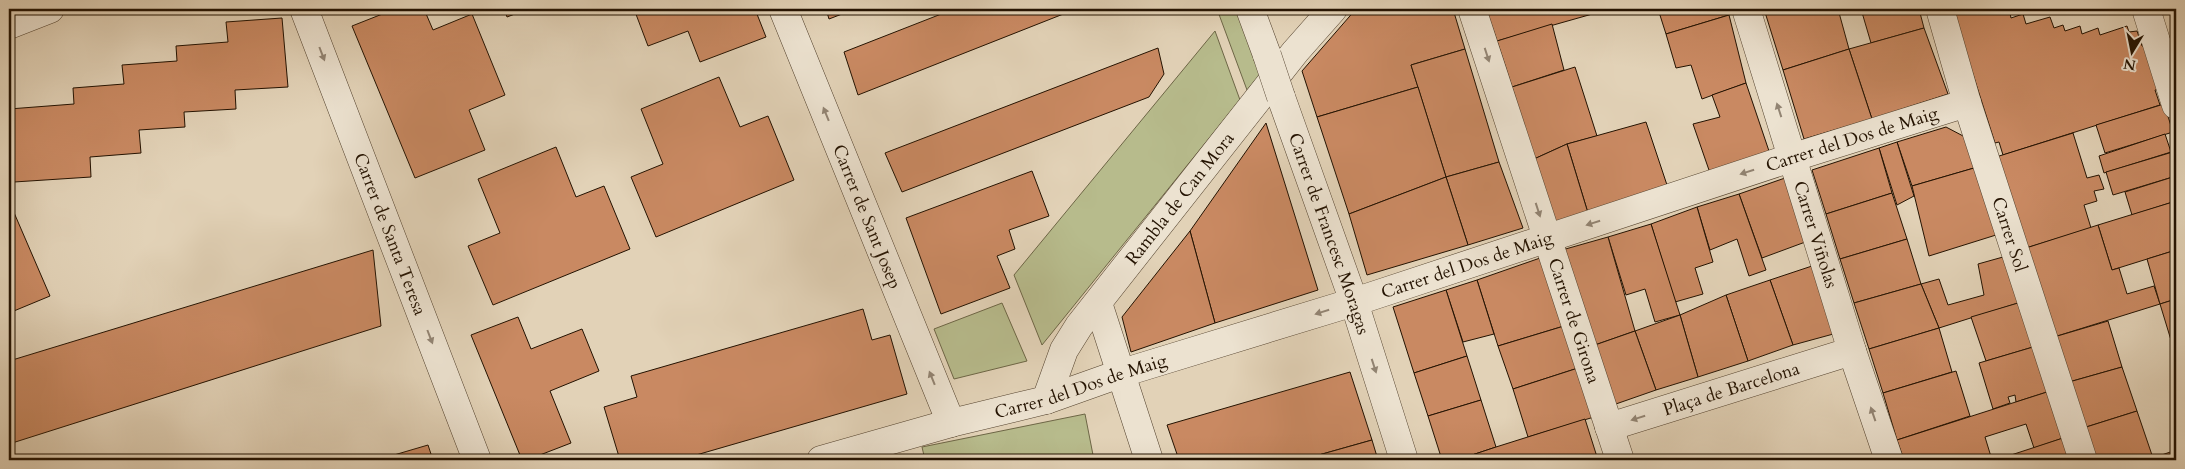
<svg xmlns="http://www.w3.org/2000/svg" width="2185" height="469" font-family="Cardo,serif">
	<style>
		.green { fill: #b7bb8c; stroke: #6d6646 }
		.building { fill: #c98962; stroke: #231201 }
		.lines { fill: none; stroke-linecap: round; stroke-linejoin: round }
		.minor-casing { stroke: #53422e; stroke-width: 29 }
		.minor { stroke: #ece2d0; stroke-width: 28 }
		.minor-bridge-casing { stroke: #53422e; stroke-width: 29; stroke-linecap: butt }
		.minor-bridge { stroke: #ece2d0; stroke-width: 28 }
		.oneway { fill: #928473 }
		.labels { text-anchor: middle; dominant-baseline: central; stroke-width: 4; stroke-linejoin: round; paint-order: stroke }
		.street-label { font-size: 18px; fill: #231201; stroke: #ece2d0 }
	</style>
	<rect width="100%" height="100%" fill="#e2d2b7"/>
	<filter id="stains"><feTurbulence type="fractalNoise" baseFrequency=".004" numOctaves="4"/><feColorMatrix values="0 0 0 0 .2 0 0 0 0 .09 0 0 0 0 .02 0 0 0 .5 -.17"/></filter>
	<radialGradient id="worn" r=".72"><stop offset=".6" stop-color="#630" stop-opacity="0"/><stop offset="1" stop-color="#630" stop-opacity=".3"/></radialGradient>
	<g class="green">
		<polygon points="1217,9 1250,9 1270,63 1247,90"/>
		<polygon points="1215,31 1240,100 1042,345 1014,275"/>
		<polygon points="1002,303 1027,361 954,379 934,329"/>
		<polygon points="1085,414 1094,460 925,460 922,447"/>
	</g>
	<g class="building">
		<polygon points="395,9 424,9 433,30 472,14 505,95 469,110 485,150 415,178 352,26"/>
		<polygon points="504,9 528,9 507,17"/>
		<polygon points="634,9 755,9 766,37 700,62 688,31 648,46"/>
		<polygon points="826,9 855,9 829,19"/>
		<polygon points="954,9 1076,9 858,95 844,52"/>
		<polygon points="1356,9 1453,9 1465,49 1411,65 1418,87 1317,117 1302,71"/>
		<polygon points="1486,9 1610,9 1497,41"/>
		<polygon points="1658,9 1727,9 1729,15 1666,34"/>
		<polygon points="1764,9 1838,9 1849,49 1783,70"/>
		<polygon points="1861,9 1919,9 1924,28 1871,43"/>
		<polygon points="1952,9 2009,9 2011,18 2023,14 2026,24 2050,17 2054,28 2063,25 2065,31 2080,26 2082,34 2098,28 2100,35 2127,26 2129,32 2137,31 2142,46 2145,46 2159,89 2155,90 2160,105 2003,155 1999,142 1995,143"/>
		<polygon points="2173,9 2176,9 2176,34 2170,13"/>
		<polygon points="1729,15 1746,83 1702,99 1691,65 1676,68 1666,34"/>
		<polygon points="282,18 288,87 235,90 236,109 184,112 185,127 139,130 141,153 90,157 91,177 14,182 9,109 74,104 73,88 124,84 122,65 177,61 176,46 228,42 226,22"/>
		<polygon points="1552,24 1564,70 1512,87 1497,41"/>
		<polygon points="1924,28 1948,94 1872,119 1849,49"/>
		<polygon points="1158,48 1164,74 1149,97 902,192 885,153"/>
		<polygon points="1465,49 1499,162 1446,177 1411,65"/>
		<polygon points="1849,49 1872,119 1804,139 1783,70"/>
		<polygon points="1575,67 1597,136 1567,144 1534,159 1512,87"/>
		<polygon points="719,77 740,127 768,116 794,180 656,237 631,177 663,164 641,109"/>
		<polygon points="1746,83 1770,154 1710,173 1693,124 1720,117 1712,95"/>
		<polygon points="1418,87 1446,177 1349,214 1317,117"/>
		<polygon points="2164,104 2173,132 2105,153 2096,125"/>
		<polygon points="1646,122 1667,185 1588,213 1567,144"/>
		<polygon points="1266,123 1318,290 1215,323 1190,231"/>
		<polygon points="1946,127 1965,137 1974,168 1912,186 1897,142"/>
		<polygon points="2073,133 2087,178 2099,175 2104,189 2094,191 2097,201 2084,205 2091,228 2026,248 1996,157"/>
		<polygon points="2165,134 2171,152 2104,173 2099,156"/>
		<polygon points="1897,142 1914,196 1897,205 1879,148"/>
		<polygon points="1567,144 1588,213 1556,222 1534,159"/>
		<polygon points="556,147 576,197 604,186 630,249 493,305 468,246 500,233 478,179"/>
		<polygon points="1879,148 1892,193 1826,214 1812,170"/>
		<polygon points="2176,151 2176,176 2113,195 2106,172"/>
		<polygon points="1499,162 1523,228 1468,245 1446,177"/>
		<polygon points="1974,168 1996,235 1929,256 1912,186"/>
		<polygon points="1032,171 1049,216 1009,230 1015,249 997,256 1010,288 941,314 906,218"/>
		<polygon points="2176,176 2176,201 2132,215 2125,192"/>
		<polygon points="1446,177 1468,245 1367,275 1349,214"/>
		<polygon points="1785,178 1808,241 1762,258 1739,194"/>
		<polygon points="1892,193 1907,239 1840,259 1826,214"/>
		<polygon points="1739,194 1766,270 1749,276 1737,239 1710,250 1697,207"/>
		<polygon points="9,201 50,296 9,313"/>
		<polygon points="2176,201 2176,250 2112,270 2098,225"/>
		<polygon points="1697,207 1713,262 1695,268 1703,294 1675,302 1651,224"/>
		<polygon points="1651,224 1680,315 1655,322 1645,289 1626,295 1608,237"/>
		<polygon points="2098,225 2112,270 2119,268 2127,294 2154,286 2160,304 2054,337 2026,248"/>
		<polygon points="1190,231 1215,323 1131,352 1122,317"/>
		<polygon points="1608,237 1635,331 1592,346 1562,250"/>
		<polygon points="1907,239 1921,284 1854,303 1840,259"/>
		<polygon points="373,250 381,326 9,444 9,361"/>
		<polygon points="2176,250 2176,299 2160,304 2147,259"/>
		<polygon points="1543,257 1564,326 1498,346 1477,280"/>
		<polygon points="2003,257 2018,303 1939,328 1921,284 1939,279 1948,305 1984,295 1978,264"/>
		<polygon points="1815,265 1837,333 1793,345 1770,280"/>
		<polygon points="1477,280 1494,334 1463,342 1446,290"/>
		<polygon points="1770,280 1793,345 1748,361 1726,295"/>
		<polygon points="1921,284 1939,328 1869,349 1854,303"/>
		<polygon points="1446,290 1467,356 1414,373 1393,307"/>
		<polygon points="1726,295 1748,361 1698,377 1680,315"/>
		<polygon points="2176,299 2176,349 2174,350 2160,304"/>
		<polygon points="2018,303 2033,347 1986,361 1971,317"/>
		<polygon points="863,309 872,340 890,335 907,394 679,460 620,460 604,407 637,397 631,376"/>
		<polygon points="1680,315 1698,377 1656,390 1635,331"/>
		<polygon points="518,317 531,349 582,329 599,371 550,391 571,443 527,460 522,460 471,335"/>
		<polygon points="2108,321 2122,367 2069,382 2054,337"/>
		<polygon points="1564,326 1578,368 1513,389 1498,346"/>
		<polygon points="1939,328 1952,372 1883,393 1869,349"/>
		<polygon points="1635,331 1656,390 1613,405 1592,346"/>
		<polygon points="2033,347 2047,392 2016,402 2015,395 2008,397 2010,403 1993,409 1979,363"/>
		<polygon points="1467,356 1481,400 1428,416 1414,373"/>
		<polygon points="2122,367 2137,411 2083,428 2069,382"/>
		<polygon points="1578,368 1594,417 1528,437 1513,389"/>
		<polygon points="1956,371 1970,416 1897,440 1883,393"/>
		<polygon points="1350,372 1372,440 1301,460 1179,460 1167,425"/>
		<polygon points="2047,392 2063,438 2034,448 2026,424 1985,437 1992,460 1904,460 1897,440"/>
		<polygon points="1481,400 1496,447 1457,460 1442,460 1428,416"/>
		<polygon points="2137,411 2153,458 2144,460 2095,460 2083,428"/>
		<polygon points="1585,419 1598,460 1457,460 1496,447"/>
		<polygon points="2063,438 2069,460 2006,460 2005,457"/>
		<polygon points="1372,440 1378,460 1301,460"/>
		<polygon points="428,445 433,460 377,460"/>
		<polygon points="2176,450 2176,460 2144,460 2153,458"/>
	</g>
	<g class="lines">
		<defs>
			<g id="minor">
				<path id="s1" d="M304 9 477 460"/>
				<path id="s2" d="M783 9 951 423"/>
				<polyline points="1250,9 1267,55"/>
				<path id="s3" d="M1472 9 1620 460"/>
				<path id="s4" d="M1746 9 1852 351 1889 460"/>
				<path id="s5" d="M1940 9 1967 103 2083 460"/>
				<polyline points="2146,9 2176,105"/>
				<polyline points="9,25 50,9"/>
				<path id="s6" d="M1281 97 1354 302 1404 460"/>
				<polyline points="1098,303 1149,460"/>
				<path id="s7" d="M1046 400 1064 350 1079 326 1295 52 1333 9"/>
				<path id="s8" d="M1609 427 1852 351"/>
				<path id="s9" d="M821 460 951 423 1046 400 1122 373 1354 302 1794 157 1967 103"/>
			</g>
		</defs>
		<use href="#minor" class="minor-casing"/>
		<use href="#minor" class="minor"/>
		<defs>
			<polyline id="minor-bridge" points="1267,55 1281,97"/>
		</defs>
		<use href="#minor-bridge" class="minor-bridge-casing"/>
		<use href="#minor-bridge" class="minor-bridge"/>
	</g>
	<defs><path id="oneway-solid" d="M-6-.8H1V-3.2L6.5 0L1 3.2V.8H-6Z" transform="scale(1.25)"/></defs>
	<g class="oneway">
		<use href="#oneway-solid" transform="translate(322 54) rotate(69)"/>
		<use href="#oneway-solid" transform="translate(1487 55) rotate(72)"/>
		<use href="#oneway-solid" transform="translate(1779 110) rotate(-108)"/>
		<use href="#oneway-solid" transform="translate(826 114) rotate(-112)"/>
		<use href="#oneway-solid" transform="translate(1747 172) rotate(162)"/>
		<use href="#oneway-solid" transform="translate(1538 210) rotate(72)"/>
		<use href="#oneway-solid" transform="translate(1593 223) rotate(162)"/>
		<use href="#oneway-solid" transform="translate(1322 312) rotate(163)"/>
		<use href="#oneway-solid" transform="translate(430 337) rotate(69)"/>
		<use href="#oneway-solid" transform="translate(1374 366) rotate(72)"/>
		<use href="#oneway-solid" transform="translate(932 378) rotate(-112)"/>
		<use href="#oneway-solid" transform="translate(1873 414) rotate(-109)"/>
		<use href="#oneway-solid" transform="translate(1638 418) rotate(163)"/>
	</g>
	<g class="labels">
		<g class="street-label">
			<text stroke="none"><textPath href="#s9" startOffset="1080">Carrer del Dos de Maig</textPath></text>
			<text stroke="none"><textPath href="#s7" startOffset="244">Rambla de Can Mora</textPath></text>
			<text stroke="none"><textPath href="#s2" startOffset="224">Carrer de Sant Josep</textPath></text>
			<text stroke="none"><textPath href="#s1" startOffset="241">Carrer de Santa Teresa</textPath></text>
			<text stroke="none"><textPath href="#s6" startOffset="145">Carrer de Francesc Moragas</textPath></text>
			<text stroke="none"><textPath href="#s4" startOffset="236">Carrer Viñolas</textPath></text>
			<text stroke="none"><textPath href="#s5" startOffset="236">Carrer Sol</textPath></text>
			<text stroke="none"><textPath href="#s9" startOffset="675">Carrer del Dos de Maig</textPath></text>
			<text stroke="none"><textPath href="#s3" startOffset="328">Carrer de Girona</textPath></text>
			<text stroke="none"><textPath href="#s9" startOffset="270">Carrer del Dos de Maig</textPath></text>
			<text stroke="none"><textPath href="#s8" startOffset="128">Plaça de Barcelona</textPath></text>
		</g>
	</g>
	<rect width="2185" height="469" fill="none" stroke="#e2d2b7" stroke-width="30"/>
	<rect x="10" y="10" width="2165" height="449" fill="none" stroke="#231201" stroke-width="2.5"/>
	<rect x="15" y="15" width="2155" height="439" fill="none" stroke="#231201"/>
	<g transform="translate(2132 52) rotate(190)" stroke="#ece2d0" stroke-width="4" paint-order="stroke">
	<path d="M0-4L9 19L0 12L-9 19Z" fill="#231201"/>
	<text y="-8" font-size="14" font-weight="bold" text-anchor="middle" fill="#231201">N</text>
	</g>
	<rect width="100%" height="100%" filter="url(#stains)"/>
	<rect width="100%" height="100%" fill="url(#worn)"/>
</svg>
